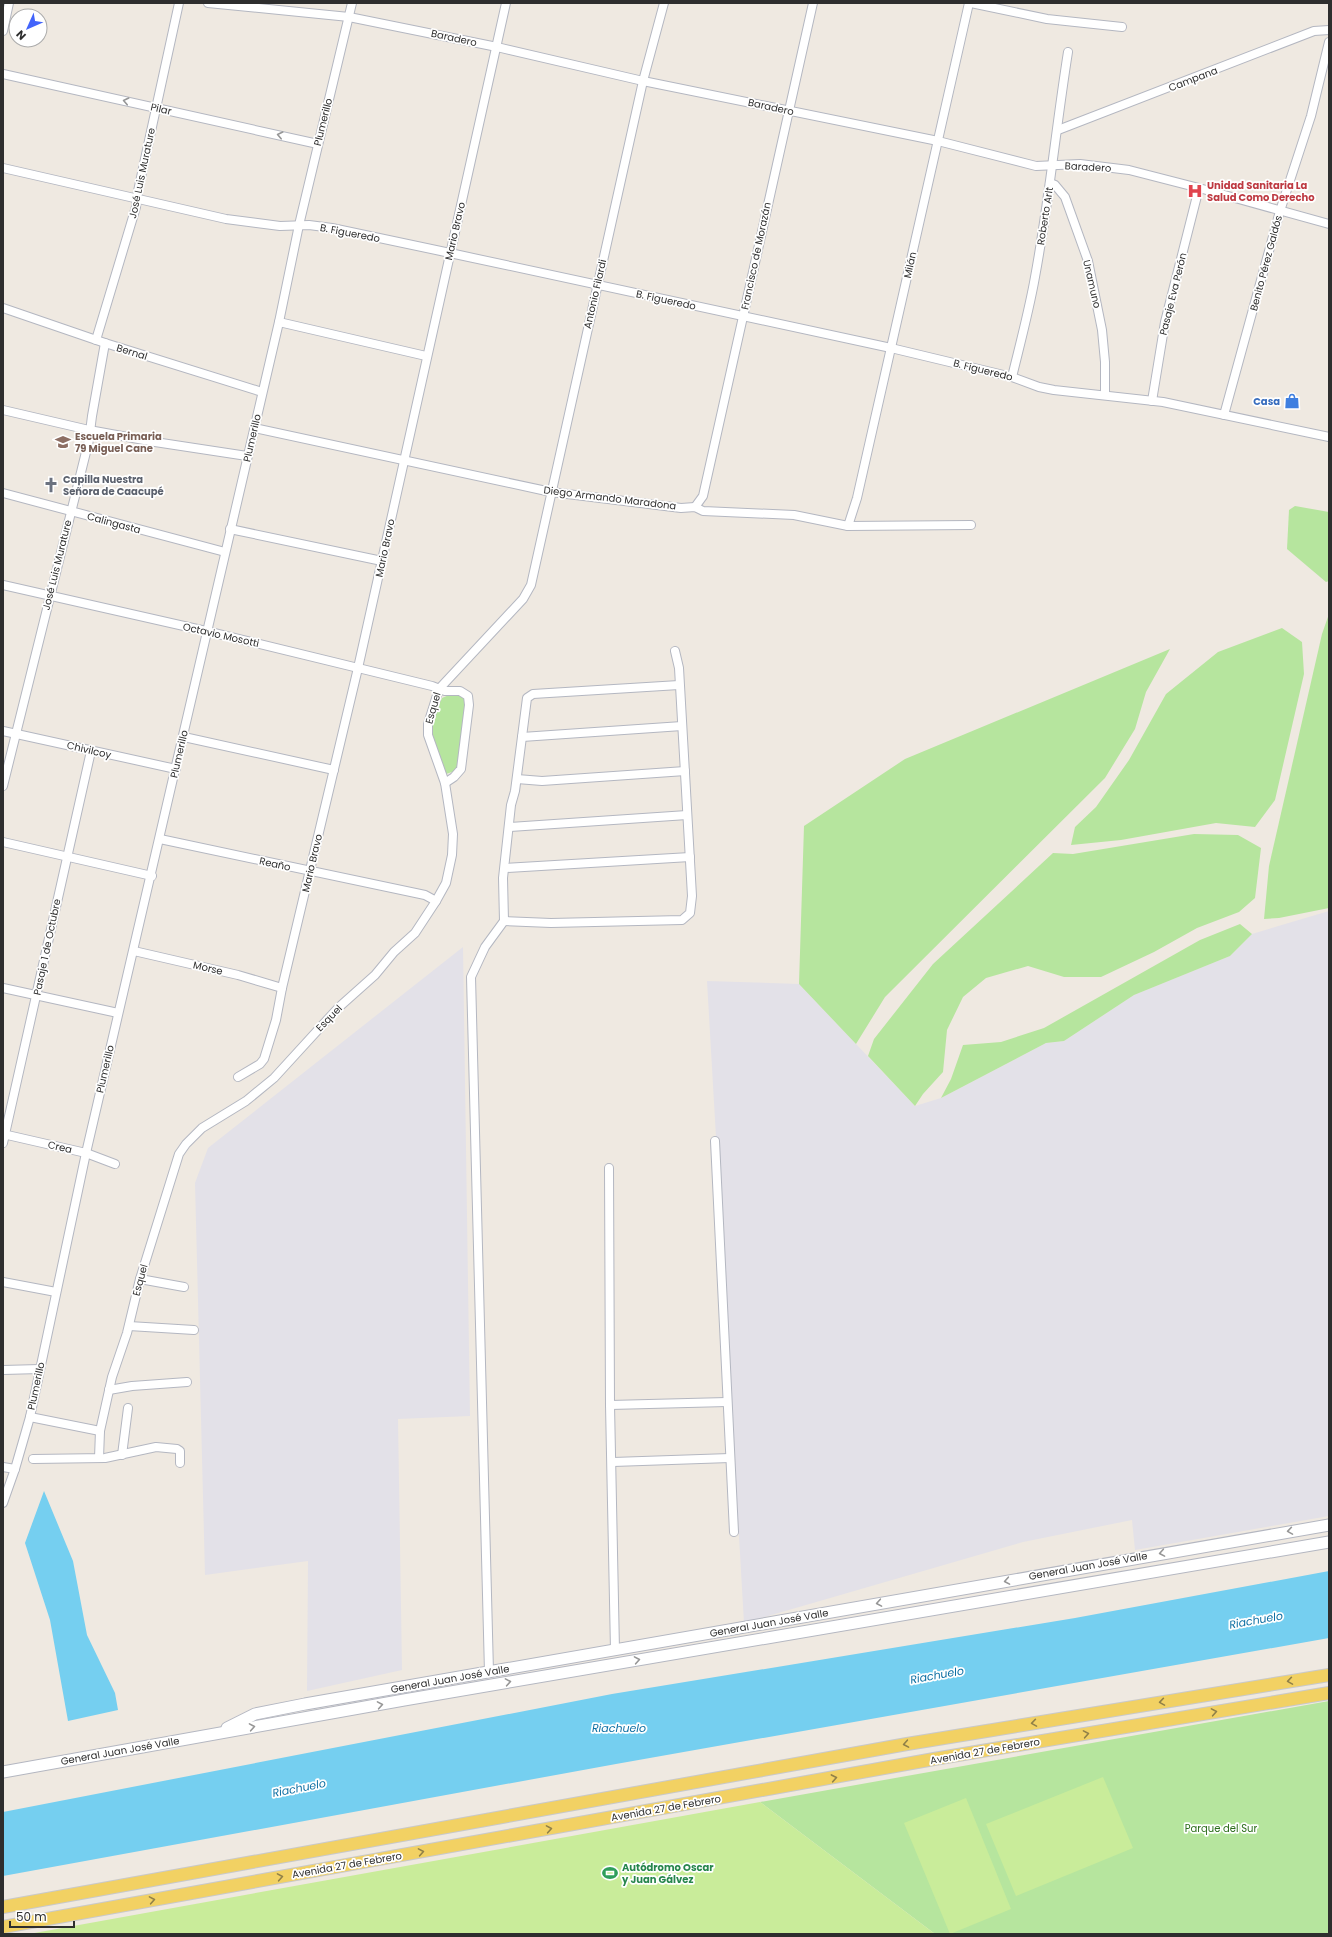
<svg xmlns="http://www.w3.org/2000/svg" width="1332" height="1937" font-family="Poppins,sans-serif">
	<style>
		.industrial { fill: #e3e1e8 }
		.green { fill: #b6e59e }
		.pitch { fill: #c9ec9a }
		.water { fill: #75cff0 }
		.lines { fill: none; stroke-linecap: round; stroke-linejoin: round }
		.minor-casing { stroke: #b4b7c1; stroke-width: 10 }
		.secondary-casing { stroke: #b4b7c1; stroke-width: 13 }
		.primary-casing { stroke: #c9c9c9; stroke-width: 14 }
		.minor { stroke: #fff; stroke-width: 8 }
		.secondary { stroke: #fff; stroke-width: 11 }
		.primary { stroke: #f2d163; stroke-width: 12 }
		.oneway { stroke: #969696 }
		.oneway2 { stroke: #908048 }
		.labels { text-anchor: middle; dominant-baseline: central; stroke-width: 3.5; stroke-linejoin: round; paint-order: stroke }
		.street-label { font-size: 10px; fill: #2e2e2e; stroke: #fff }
		.health-label { font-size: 10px; font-weight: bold; fill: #be3a42; stroke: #fff; text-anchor: start }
		.shop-label { font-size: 10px; font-weight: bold; fill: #366cbe; stroke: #fff; text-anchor: end }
		.education-label { font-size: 10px; font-weight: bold; fill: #785e54; stroke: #fff; text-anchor: start }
		.worship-label { font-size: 10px; font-weight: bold; fill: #5b616d; stroke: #fff; text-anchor: start }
		.park-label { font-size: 10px; fill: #2c6e1b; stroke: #fff }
		.leisure-label { font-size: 10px; font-weight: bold; fill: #27864d; stroke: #fff; text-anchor: start }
		.water-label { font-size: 11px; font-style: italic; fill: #0d6fa3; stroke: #fff }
	</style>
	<rect width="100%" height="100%" fill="#efe9e1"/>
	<g class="industrial">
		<polygon points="1329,911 1329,1516 1135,1550 1132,1520 1023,1542 744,1623 707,981 799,984 915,1106 941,1098 1046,1043 1064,1041 1134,995 1230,956 1252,934"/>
		<polygon points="463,947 470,1416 398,1419 402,1670 307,1691 308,1561 205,1575 195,1183 208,1148"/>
	</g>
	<g class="green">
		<polygon points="1295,506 1329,512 1329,581 1326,582 1287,549 1289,510"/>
		<polygon points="1329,614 1329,908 1279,918 1264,919 1269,866 1322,634"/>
		<polygon points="1282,628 1302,642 1304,674 1275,800 1255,827 1216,823 1121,840 1071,845 1075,827 1096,807 1129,760 1166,694 1218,652"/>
		<polygon points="1170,649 1146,692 1135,729 1105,778 885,997 856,1044 799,984 804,826 905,759"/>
		<path d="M449 695 464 696 465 701 458 766 455 771 446 774 444 773C431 738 426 733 442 698Z"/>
		<polygon points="1194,834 1238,835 1261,848 1255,898 1239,912 1197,928 1154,952 1101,977 1064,977 1028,966 986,978 963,997 947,1030 943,1072 923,1094 915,1106 868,1056 874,1039 933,964 1053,853 1073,854"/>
		<polygon points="1240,924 1252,934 1230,956 1134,995 1064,1041 1046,1043 941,1098 951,1079 963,1045 1001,1042 1044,1028 1200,940"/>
		<polygon points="1329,1701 1329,1934 935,1934 760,1802"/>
	</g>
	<g class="pitch">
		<polygon points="1103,1777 1133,1848 1016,1896 986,1824"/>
		<polygon points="966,1798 1011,1909 950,1934 904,1823"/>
		<polygon points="760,1802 935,1934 29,1934"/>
	</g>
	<g class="water">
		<polygon points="44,1491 73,1561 87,1635 115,1693 118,1710 68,1721 50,1620 25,1543"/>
		<polygon points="1329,1571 1329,1638 616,1764 3,1876 3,1812 612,1694 1075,1618"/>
	</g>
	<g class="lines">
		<defs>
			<g id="minor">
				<polyline points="208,3 349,17 497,47 643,81 938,141 1036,166 1080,164 1129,170 1199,188 1329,224"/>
				<polyline points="971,3 1047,19 1122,27"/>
				<polyline points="3,31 9,3"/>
				<polyline points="3,74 318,144"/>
				<polyline points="1058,130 1314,31 1329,30"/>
				<polyline points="3,168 226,219 280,226 309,225 332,228 450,253 891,348 1012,377 1039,387 1054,390 1163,402 1329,437"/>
				<polyline points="1050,183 1055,185 1065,197 1088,261 1102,330 1105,362 1105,395"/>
				<polyline points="3,308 105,343 262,392"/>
				<polyline points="279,322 426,356"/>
				<polyline points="96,340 136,207 138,191 179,3"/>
				<path d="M1012 377C1020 344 1029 311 1035 277 1049 202 1056 127 1068 52"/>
				<polyline points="1152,401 1165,322 1199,188"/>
				<polyline points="3,410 89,430 155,442 247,456"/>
				<polyline points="1224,415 1280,211 1311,116 1329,42"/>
				<polyline points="254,428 551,492 681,508 695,507 703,511 794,515 848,526 971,525"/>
				<polyline points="3,493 225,552"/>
				<polyline points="695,507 703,496 813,3"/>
				<polyline points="848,526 857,498 969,3"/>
				<polyline points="230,529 382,561"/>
				<polyline points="3,585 206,631 432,686 445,691 460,691 468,696 469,705 461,769 454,777 445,783"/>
				<polyline points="3,731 176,769"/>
				<polyline points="184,737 334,770"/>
				<polyline points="522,737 682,726"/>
				<polyline points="517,779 542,781 685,771"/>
				<polyline points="3,786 89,440 92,416 105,343"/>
				<polyline points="510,827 687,815"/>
				<polyline points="160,839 425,895 436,901"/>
				<polyline points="3,842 152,876"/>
				<polyline points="506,868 690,857"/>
				<polyline points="504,921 551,923 682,920 690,913 692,896 679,668 675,651"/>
				<polyline points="134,951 238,975 282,988"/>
				<polyline points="3,988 118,1013"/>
				<polyline points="238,1077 260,1064 264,1059 276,1020 282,988 358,668 506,3"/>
				<polyline points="3,1134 86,1153 115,1164"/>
				<polyline points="715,1141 734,1532"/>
				<polyline points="3,1143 91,751"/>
				<polyline points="609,1168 610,1405 615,1650"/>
				<polyline points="140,1279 184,1287"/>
				<polyline points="3,1282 56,1292"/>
				<polyline points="129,1326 194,1330"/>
				<polyline points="3,1370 40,1369"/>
				<polyline points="109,1390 132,1386 187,1382"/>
				<polyline points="610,1405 727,1402"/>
				<polyline points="30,1417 100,1431"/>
				<polyline points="122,1455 128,1408"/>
				<polyline points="99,1458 100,1431 112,1377 127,1333 140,1279 179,1154 186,1144 202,1128 246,1101 274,1078 338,1008 375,975 394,952 415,933 436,901 446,883 452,855 453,834 445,783 428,735 428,724 439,689 523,599 531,585 643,81 664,3"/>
				<polyline points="33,1459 105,1458 156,1447 177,1449 180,1451 180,1463"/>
				<polyline points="613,1462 730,1458"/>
				<polyline points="3,1467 15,1469"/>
				<polyline points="3,1503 15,1469 30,1417 86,1153 279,322 299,225 352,3"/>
				<polyline points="489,1672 471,977 485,947 504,921 503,878 511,805 515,791 527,698 533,694 679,685"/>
			</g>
			<g id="secondary">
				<polyline points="227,1728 255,1714 305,1704 1329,1525"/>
				<polyline points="3,1772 404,1700 1329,1542"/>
			</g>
			<g id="primary">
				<polyline points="3,1907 907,1744 1329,1675"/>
				<polyline points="3,1927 934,1759 1329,1693"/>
			</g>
		</defs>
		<use href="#minor" class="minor-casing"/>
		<use href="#secondary" class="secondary-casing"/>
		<use href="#primary" class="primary-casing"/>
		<use href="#minor" class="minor"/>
		<use href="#secondary" class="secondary"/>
		<use href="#primary" class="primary"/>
	</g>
	<defs><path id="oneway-chevron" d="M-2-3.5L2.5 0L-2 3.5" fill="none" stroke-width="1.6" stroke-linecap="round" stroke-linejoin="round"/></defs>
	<g class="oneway">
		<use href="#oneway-chevron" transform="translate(126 101) rotate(-168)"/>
		<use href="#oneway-chevron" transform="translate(280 135) rotate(-167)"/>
		<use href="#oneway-chevron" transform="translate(1290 1531) rotate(171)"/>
		<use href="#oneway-chevron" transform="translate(1162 1553) rotate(170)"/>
		<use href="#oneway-chevron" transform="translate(1007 1581) rotate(170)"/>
		<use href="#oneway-chevron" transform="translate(879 1603) rotate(170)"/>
		<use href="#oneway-chevron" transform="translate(637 1660) rotate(-10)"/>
		<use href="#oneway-chevron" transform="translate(508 1682) rotate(-10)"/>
		<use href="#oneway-chevron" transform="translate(380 1705) rotate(-10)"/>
		<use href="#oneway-chevron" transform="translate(252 1727) rotate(-10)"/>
	</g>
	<g class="oneway2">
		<use href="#oneway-chevron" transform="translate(1290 1681) rotate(171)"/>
		<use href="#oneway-chevron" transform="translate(1162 1702) rotate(171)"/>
		<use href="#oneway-chevron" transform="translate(1214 1712) rotate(-10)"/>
		<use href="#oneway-chevron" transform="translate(1034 1723) rotate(171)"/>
		<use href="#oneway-chevron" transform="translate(1086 1734) rotate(-10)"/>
		<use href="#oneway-chevron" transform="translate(906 1744) rotate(170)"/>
		<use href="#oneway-chevron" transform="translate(834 1778) rotate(-11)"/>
		<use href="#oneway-chevron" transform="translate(549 1829) rotate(-10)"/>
		<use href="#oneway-chevron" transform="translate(421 1852) rotate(-10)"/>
		<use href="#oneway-chevron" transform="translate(280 1877) rotate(-10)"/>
		<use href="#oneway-chevron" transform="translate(152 1900) rotate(-10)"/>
	</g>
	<defs>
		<symbol id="hospital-bare" viewBox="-9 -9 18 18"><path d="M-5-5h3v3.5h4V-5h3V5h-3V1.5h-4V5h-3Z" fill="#e0444e" stroke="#fff" stroke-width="2.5" paint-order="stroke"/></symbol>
		<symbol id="shop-bare" viewBox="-9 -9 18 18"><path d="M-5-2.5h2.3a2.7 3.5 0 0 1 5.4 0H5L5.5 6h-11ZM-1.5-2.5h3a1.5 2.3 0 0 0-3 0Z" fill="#3f7fe0" stroke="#fff" stroke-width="2.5" paint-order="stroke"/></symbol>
		<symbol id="school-bare" viewBox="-9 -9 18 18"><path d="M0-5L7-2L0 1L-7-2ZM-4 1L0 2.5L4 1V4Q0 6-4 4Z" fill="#8d6e63" stroke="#fff" stroke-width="2.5" paint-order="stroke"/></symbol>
		<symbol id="church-bare" viewBox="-9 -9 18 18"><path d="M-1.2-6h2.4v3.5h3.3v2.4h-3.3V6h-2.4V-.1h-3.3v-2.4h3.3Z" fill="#6b7280" stroke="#fff" stroke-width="2.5" paint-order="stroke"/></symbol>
		<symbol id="stadium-bare" viewBox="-9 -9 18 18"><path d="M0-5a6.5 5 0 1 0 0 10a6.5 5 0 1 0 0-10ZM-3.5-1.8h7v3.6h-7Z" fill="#2e9e5b" stroke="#fff" stroke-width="2.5" paint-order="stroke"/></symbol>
	</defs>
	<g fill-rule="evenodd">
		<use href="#hospital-bare" x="1184" y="180" width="22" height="22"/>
		<use href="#shop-bare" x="1281" y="390" width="22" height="22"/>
		<use href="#school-bare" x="52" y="431" width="22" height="22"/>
		<use href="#church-bare" x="40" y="474" width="22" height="22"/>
		<use href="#stadium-bare" x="599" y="1862" width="22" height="22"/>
	</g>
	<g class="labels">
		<g class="street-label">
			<text transform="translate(454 38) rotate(12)">Baradero</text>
			<text transform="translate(1193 79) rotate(-21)">Campana</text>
			<text transform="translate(771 107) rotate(12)">Baradero</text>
			<text transform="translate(161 109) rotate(13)">Pilar</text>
			<text transform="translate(323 122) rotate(-76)">Plumerillo</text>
			<text transform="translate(1088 167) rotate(3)">Baradero</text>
			<text transform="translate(142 173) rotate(-78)">José Luis Murature</text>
			<text transform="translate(1045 216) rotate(-81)">Roberto Arlt</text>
			<text transform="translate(455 231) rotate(-77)">Mario Bravo</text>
			<text transform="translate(350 233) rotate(11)">B. Figueredo</text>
			<text transform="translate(756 256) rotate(-78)">Francisco de Morazán</text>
			<text transform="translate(1266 263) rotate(-75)">Benito Pérez Galdós</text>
			<text transform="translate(910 265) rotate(-77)">Milán</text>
			<text transform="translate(1092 284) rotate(77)">Unamuno</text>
			<text transform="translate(595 294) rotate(-77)">Antonio Filardi</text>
			<text transform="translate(1173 294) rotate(-76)">Pasaje Eva Perón</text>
			<text transform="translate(666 300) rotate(12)">B. Figueredo</text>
			<text transform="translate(132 352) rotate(17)">Bernal</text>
			<text transform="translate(983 370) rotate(14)">B. Figueredo</text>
			<text transform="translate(252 438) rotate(-77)">Plumerillo</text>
			<text transform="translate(610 498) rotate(7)">Diego Armando Maradona</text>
			<text transform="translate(114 523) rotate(15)">Calingasta</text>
			<text transform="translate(385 548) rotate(-78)">Mario Bravo</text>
			<text transform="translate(57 565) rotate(-76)">José Luis Murature</text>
			<text transform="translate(221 635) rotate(13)">Octavio Mosotti</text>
			<text transform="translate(433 708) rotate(-74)">Esquel</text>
			<text transform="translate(89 750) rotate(13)">Chivilcoy</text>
			<text transform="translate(179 754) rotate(-77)">Plumerillo</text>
			<text transform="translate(312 863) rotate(-77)">Mario Bravo</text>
			<text transform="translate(275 864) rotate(12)">Reaño</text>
			<text transform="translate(47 947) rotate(-78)">Pasaje 1 de Octubre</text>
			<text transform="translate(208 968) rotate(13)">Morse</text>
			<text transform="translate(329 1018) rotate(-46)">Esquel</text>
			<text transform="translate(105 1069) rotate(-77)">Plumerillo</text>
			<text transform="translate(60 1147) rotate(13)">Crea</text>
			<text transform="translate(140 1280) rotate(-75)">Esquel</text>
			<text transform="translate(36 1386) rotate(-78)">Plumerillo</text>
			<text transform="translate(1088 1566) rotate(-10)">General Juan José Valle</text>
			<text transform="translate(769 1623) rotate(-10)">General Juan José Valle</text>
			<text transform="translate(450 1679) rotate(-10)">General Juan José Valle</text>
			<text transform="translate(120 1751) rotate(-10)">General Juan José Valle</text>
			<text transform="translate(985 1751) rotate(-10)">Avenida 27 de Febrero</text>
			<text transform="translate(666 1808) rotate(-10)">Avenida 27 de Febrero</text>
			<text transform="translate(347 1865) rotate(-10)">Avenida 27 de Febrero</text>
		</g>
		<g class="health-label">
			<text x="1207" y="185">Unidad Sanitaria La<tspan x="1207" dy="12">Salud Como Derecho</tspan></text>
		</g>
		<g class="shop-label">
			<text x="1280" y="401">Casa</text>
		</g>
		<g class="education-label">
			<text x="75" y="436">Escuela Primaria<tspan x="75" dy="12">79 Miguel Cane</tspan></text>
		</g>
		<g class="worship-label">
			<text x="63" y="479">Capilla Nuestra<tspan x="63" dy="12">Señora de Caacupé</tspan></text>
		</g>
		<g class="park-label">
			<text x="1221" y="1828">Parque del Sur</text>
		</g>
		<g class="leisure-label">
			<text x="622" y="1867">Autódromo Oscar<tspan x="622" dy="12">y Juan Gálvez</tspan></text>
		</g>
		<g class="water-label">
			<text transform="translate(1256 1620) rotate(-10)">Riachuelo</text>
			<text transform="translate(937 1675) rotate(-10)">Riachuelo</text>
			<text x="619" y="1728">Riachuelo</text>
			<text transform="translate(299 1788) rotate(-11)">Riachuelo</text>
		</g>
	</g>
	<rect width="1332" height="1937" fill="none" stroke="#2e2e2e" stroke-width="8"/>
	<g transform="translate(28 28) rotate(225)"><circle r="19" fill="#ffffff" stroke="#ababab"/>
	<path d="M0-3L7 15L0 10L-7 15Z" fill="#4264fb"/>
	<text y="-6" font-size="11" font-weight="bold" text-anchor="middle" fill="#2e2e2e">N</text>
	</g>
	<path d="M10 1921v6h64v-6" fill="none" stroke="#2e2e2e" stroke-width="2"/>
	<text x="16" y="1921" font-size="12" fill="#2e2e2e" stroke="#ffffff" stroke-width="3" paint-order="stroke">50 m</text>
</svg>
